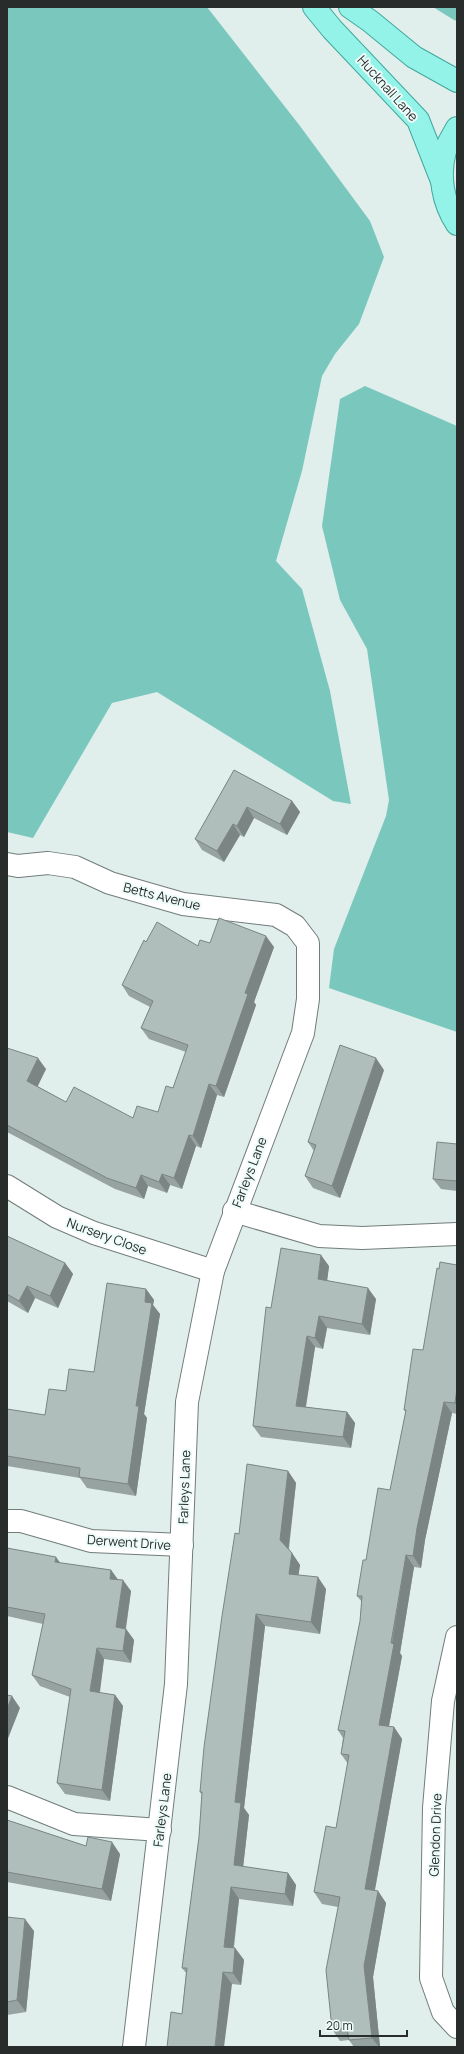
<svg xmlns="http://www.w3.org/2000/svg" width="464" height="2054" font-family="Manrope,sans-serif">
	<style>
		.green { fill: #7ac8bd }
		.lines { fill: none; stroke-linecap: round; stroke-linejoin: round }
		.minor-casing { stroke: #717d7b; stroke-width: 24 }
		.major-casing { stroke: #40a89c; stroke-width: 24 }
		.minor { stroke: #fff; stroke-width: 22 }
		.major { stroke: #94f3e8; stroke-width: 22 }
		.wall { fill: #97a3a1 }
		.shaded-wall { fill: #7b8583 }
		.building { fill: #b0bebb; stroke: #7b8583 }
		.labels { text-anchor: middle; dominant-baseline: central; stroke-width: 4; stroke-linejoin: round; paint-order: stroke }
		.street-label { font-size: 13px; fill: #282d2c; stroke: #edfbf9 }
	</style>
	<rect width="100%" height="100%" fill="#e0eeec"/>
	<g class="green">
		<polygon points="7,7 207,7 300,126 370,221 384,257 359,324 335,354 322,376 302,471 276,561 302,589 330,691 351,804 333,801 157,692 112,703 33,838 7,832"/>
		<polygon points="433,7 457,7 457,21 454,20"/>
		<polygon points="365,386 457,426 457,1032 329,988 334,949 386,816 389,800 367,649 340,600 322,526 340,399"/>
	</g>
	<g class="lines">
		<defs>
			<g id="minor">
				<polyline points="7,864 18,866 48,863 75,867 110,883 183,904 276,915 295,926 308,943 308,999 303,1033 213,1271 187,1402 176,1684 134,2047"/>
				<polyline points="7,1186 57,1217 94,1233 213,1271"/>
				<polyline points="234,1211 319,1236 362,1238 457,1234"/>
				<polyline points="7,1521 21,1521 91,1541 182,1545"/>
				<polyline points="457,1637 443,1701 434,1808 431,1978 443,2012 457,2027"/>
				<polyline points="7,1797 74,1824 160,1830"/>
			</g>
			<g id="major">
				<polyline points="314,7 332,29 418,120 442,181"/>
				<polyline points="350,7 370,21 414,57 457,81"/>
				<path d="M457 128C453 135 448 143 445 151 438 176 443 203 457 224"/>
			</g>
		</defs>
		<use href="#minor" class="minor-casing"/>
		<use href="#major" class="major-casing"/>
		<use href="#minor" class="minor"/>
		<use href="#major" class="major"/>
	</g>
	<g class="wall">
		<polygon points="234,770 292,801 300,812 287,835 254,818 244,837 240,835 224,862 202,850 195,839"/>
		<polygon points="146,942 198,946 210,943 274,947 254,1002 256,1005 224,1097 217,1095 201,1148 196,1146 182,1189 170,1185 167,1193 148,1186 144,1199 115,1189 7,1132 7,1048 46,1069 37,1086 66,1102 133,1118 158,1112 173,1088 186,1052 149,1039 141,1028 150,1007 129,996 122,985"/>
		<polygon points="384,1070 340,1198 313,1188 305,1176 314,1151 308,1142"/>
		<polygon points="457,1144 457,1191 441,1189 433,1179"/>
		<polygon points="7,1236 65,1263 73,1274 58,1308 35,1298 28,1313 7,1301"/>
		<polygon points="457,1265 457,1414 452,1413 425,1540 421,1568 414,1567 400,1653 402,1656 389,1726 394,1727 402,1739 375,1890 378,1891 386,1903 373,1977 380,2047 354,2047 349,2040 340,2041 332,2029 338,1907 322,1904 314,1892 336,1828 348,1764 341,1754 343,1738 338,1730 360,1621 362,1602 357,1596 366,1560 390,1490 406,1412 404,1410 423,1350 439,1269"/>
		<polygon points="329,1266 327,1280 376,1299 370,1335 327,1328 323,1349 315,1347 306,1407 347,1412 355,1423 351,1448 261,1437 253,1426 271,1308"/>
		<polygon points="146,1289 154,1300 153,1305 160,1314 144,1414 147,1418 136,1496 87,1488 80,1478 7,1466 7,1409 45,1415 66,1391 94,1372"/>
		<polygon points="288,1471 296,1483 289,1549 300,1565 298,1575 326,1589 320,1634 265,1626 244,1808 249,1815 243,1867 288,1873 296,1885 293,1906 239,1899 234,1948 235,1948 244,1960 241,1985 232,1984 182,2014 186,1973 182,1968 199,1837 202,1795 200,1792 239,1534"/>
		<polygon points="7,1548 60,1563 111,1570 118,1580 131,1591 126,1629 134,1640 131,1663 104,1659 100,1693 115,1695 123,1706 110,1801 65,1794 57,1783 70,1697 40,1686 32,1675 43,1624 7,1616"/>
		<polygon points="7,1820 86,1846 120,1854 111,1901 7,1882"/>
		<polygon points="7,1917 34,1931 26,2012 7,2015"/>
	</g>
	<g class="shaded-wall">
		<polygon points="292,801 300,812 287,835 280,824"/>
		<polygon points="247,807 254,818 244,837 237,826"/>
		<polygon points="233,824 240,835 224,862 217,851"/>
		<polygon points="266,936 274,947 254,1002 256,1005 224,1097 216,1086 245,993"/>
		<polygon points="38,1058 46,1069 35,1092 27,1081"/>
		<polygon points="376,1058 384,1070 340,1198 332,1186"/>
		<polygon points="209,1084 217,1095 201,1148 193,1136"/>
		<polygon points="189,1135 196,1146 182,1189 174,1178"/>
		<polygon points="162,1174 170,1185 167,1193 159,1182"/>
		<polygon points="141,1175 148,1186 144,1199 136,1188"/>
		<polygon points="321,1255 329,1266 326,1290 318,1279"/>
		<polygon points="65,1263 73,1274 58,1308 50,1296"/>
		<polygon points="27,1286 35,1298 28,1313 19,1301"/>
		<polygon points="368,1288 376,1299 370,1335 362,1324"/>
		<polygon points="146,1289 154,1300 153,1305 160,1314 144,1414 147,1418 136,1496 128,1484 136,1406 145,1302"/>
		<polygon points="319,1316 327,1328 323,1349 315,1338"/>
		<polygon points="307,1336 315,1347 304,1417 296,1406"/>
		<polygon points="457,1388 457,1406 455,1403"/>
		<polygon points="444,1402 452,1413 425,1540 421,1568 413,1556 417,1528"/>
		<polygon points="347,1412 355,1423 351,1448 343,1437"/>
		<polygon points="288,1471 296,1483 288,1552 280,1540"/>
		<polygon points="292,1553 300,1565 297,1586 289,1574"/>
		<polygon points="406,1555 414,1567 400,1653 402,1656 387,1736 379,1725"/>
		<polygon points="56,1557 64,1568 55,1562"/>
		<polygon points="111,1570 119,1581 110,1579"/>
		<polygon points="318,1577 326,1589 320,1634 311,1622"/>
		<polygon points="123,1580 131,1591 124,1639 116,1627"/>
		<polygon points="256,1614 265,1626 244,1808 249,1815 242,1877 234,1865 235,1802"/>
		<polygon points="126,1629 134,1640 131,1663 123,1651"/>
		<polygon points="97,1648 104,1659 98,1703 90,1691"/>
		<polygon points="115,1695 123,1706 110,1801 102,1790"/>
		<polygon points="12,1696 20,1708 7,1741 7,1709"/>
		<polygon points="394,1727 402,1739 373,1900 365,1889"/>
		<polygon points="112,1842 120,1854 111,1901 102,1889"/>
		<polygon points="288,1873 296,1885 293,1906 285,1894"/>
		<polygon points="231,1887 239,1899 232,1959 224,1947"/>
		<polygon points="378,1891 386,1903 373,1977 380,2047 379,2047 372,2038 364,1966"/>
		<polygon points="25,1919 34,1931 26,2012 17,2000"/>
		<polygon points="235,1948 244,1960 241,1985 233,1973"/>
		<polygon points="223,1972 232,1984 224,2047 215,2047"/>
	</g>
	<g class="building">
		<polygon points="234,770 292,801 280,824 247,807 237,826 233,824 217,851 195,839"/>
		<polygon points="219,918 266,936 245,993 248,994 216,1086 209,1084 193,1136 189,1135 174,1178 162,1174 159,1182 141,1175 136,1188 107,1178 7,1125 7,1048 38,1058 27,1081 66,1102 74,1087 133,1118 137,1106 158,1112 166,1086 173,1088 188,1045 141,1028 153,1001 122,985 144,940 146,942 157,922 198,946 200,940 210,943"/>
		<polygon points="340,1045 376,1058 332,1186 305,1176 316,1145 308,1142"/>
		<polygon points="437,1142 457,1144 457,1181 433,1179"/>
		<polygon points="7,1236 65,1263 50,1296 27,1286 19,1301 7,1294"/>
		<polygon points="281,1248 321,1255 318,1279 368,1288 362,1324 319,1316 315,1338 307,1336 296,1406 347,1412 343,1437 253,1426 266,1307 271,1308"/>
		<polygon points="440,1262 457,1265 457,1388 455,1403 444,1402 417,1528 413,1556 406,1555 391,1643 394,1644 379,1725 394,1727 365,1889 378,1891 364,1966 372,2038 349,2040 347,2028 332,2029 326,1970 340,1897 314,1892 326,1826 336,1828 349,1755 341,1754 345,1731 338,1730 360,1621 362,1596 357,1596 363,1560 366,1560 378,1488 390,1490 406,1410 404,1410 413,1349 423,1350 437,1268 439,1269"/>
		<polygon points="107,1283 146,1289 145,1302 152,1303 136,1406 139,1406 128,1484 79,1477 80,1468 7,1456 7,1409 45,1415 49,1389 66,1391 69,1369 94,1372"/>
		<polygon points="247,1464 288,1471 280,1540 292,1553 289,1574 318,1577 311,1622 256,1614 235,1802 241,1803 234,1865 288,1873 285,1894 231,1887 224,1947 235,1948 233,1973 223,1972 215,2047 167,2047 171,2012 182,2014 187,1968 182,1968 199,1837 202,1792 200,1792 204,1747 222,1616 235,1533 239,1534"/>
		<polygon points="7,1548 56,1557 55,1562 111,1570 110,1579 123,1580 116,1627 126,1629 123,1651 97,1648 90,1691 115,1695 102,1790 57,1783 71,1689 32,1675 45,1614 7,1607"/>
		<polygon points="7,1695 12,1696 7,1709"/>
		<polygon points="7,1820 86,1846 88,1837 112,1842 102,1889 7,1872"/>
		<polygon points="7,1917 25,1919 17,2000 7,2002"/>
	</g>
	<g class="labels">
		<g class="street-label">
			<text transform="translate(388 88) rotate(48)">Hucknall Lane</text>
			<text transform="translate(162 896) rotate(14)">Betts Avenue</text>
			<text transform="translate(249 1172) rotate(-69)">Farleys Lane</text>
			<text transform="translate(107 1236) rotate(20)">Nursery Close</text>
			<text transform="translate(184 1487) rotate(-88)">Farleys Lane</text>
			<text transform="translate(129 1542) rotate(4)">Derwent Drive</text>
			<text transform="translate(162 1810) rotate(-83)">Farleys Lane</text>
			<text transform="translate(435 1835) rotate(-88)">Glendon Drive</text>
		</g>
	</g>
	<rect width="464" height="2054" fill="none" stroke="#282d2c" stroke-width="16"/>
	<path d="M320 2030v6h87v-6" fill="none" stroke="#282d2c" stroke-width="2"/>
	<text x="326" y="2030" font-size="12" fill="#282d2c" stroke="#edfbf9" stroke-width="3" paint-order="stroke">20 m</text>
</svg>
